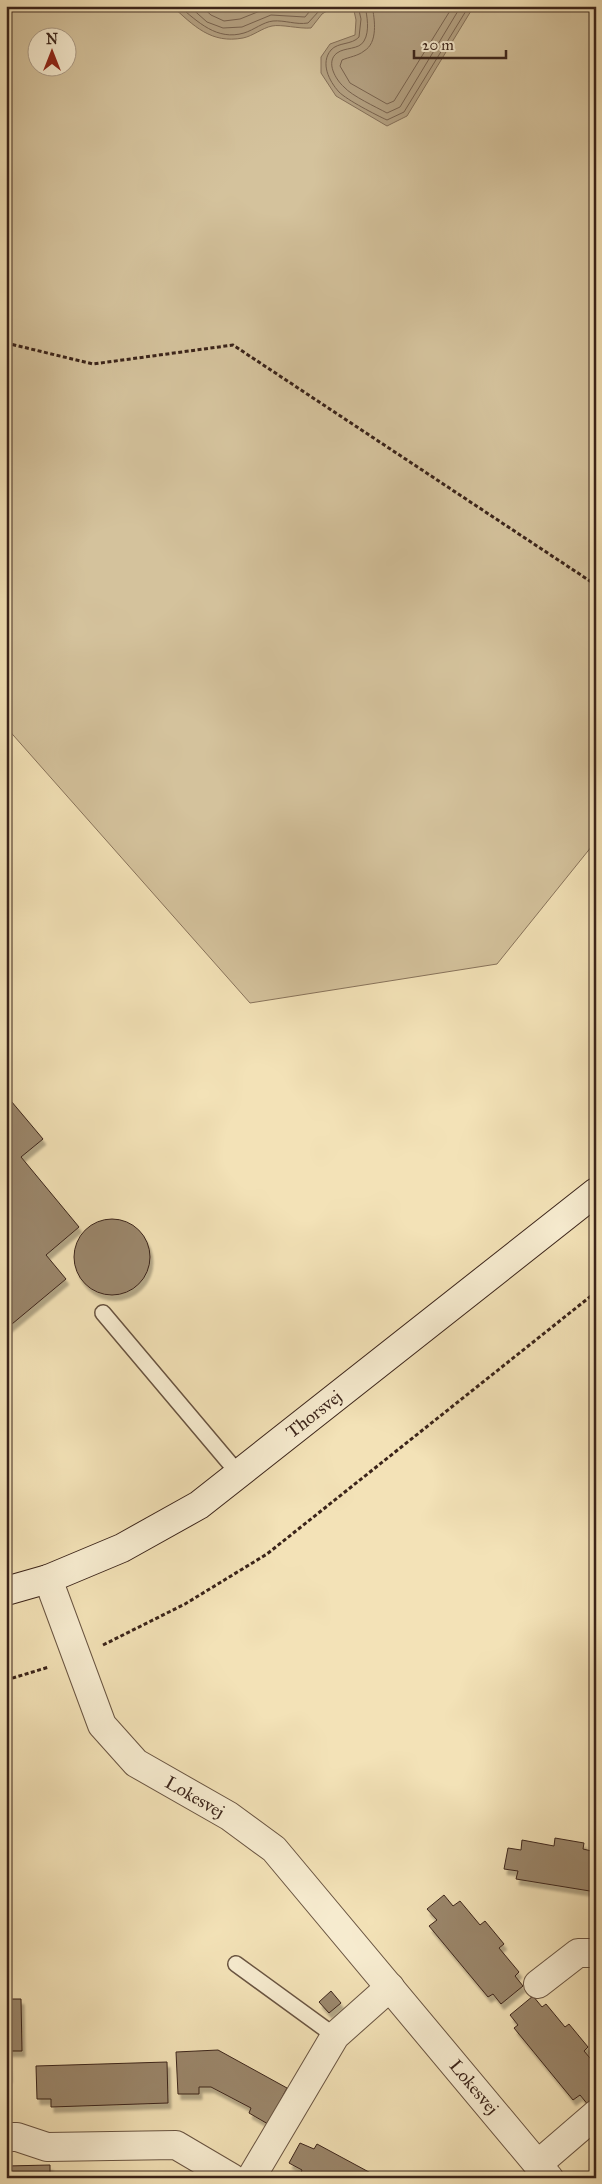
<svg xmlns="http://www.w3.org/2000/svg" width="602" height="2184" font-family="'IM FELL Great Primer',serif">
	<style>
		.green { fill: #d4c29c; stroke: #88735b; fill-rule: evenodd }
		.water { fill: #b4a182; stroke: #846f58 }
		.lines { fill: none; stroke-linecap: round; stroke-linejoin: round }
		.shore { stroke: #78624e; stroke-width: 1 }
		.building { fill: #9b876c; stroke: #3b241a; filter: url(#shadow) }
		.lane-casing { stroke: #695441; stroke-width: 18 }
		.street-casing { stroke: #695441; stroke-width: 30 }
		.secondary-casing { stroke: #3b241a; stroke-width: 30 }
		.path { stroke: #3b241a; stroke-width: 3; stroke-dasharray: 4 2.5; stroke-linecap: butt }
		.lane { stroke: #f7ecd0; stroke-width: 15 }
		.street { stroke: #f7ecd0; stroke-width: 28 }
		.secondary { stroke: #f7ecd0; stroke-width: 28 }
		.labels { text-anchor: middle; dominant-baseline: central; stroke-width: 4; stroke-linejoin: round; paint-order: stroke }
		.street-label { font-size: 18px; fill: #3b241a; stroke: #f7ecd0 }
	</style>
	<defs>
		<filter id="shadow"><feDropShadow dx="3" dy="5.5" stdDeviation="1" flood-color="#0004"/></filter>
	</defs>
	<rect width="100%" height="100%" fill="#f3e2b7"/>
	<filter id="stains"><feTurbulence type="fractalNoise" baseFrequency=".004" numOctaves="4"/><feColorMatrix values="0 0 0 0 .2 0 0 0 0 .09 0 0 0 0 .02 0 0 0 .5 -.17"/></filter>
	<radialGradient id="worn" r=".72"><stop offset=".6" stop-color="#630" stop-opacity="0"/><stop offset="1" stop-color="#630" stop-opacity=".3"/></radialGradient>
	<path class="green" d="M6 6H596V841L497 964 250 1003 6 727ZM38 38H68V68H38Z"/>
	<g class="water">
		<path d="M172 6H335L322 14 311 28C299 29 281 24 272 26 262 28 253 36 243 38 211 44 194 26 172 6Z"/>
		<polygon points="353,6 474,6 407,116 387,126 336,96 321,73 321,57 330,44 355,35 356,20"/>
	</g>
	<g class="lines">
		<g class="shore">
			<path d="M179 6C198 22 217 41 244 33 254 30 263 22 273 21 285 20 296 25 308 23L319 11 326 6"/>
			<polyline points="189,6 207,22 223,28 242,27 271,15 305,17 314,6"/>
			<polyline points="201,6 211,15 224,21 240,19 270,7 298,10 304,6"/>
			<path d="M358 6 361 19 359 37C352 45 338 42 331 50 320 63 329 81 339 92 347 100 376 115 387 120L404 112 469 6"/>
			<path d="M365 6C367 16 370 31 364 41 359 50 345 47 337 53 325 62 336 80 344 87 352 96 376 107 387 113L400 107 461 6"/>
			<path d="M372 6C375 20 378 43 364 51 358 56 349 57 342 60L340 66 350 83 387 104 394 101 453 6"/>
		</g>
	</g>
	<g class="building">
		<polygon points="6,1095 43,1139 21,1157 79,1227 46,1255 66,1279 6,1329"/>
		<circle cx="112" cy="1257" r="38"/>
		<polygon points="555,1838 584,1843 583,1849 596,1852 596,1892 516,1879 518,1871 504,1869 508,1848 521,1850 522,1840 554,1846"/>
		<polygon points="444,1895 453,1906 460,1901 480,1925 485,1921 504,1944 499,1948 519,1972 515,1976 523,1986 501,2004 493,1994 488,1997 429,1926 437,1920 427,1909"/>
		<polygon points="331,1991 341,2003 329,2013 319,2002"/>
		<polygon points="533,1996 542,2007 546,2004 565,2027 569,2024 588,2047 584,2051 596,2065 596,2100 589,2106 580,2095 573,2100 514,2028 518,2025 510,2015"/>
		<polygon points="6,1999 21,1999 22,2051 8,2051 9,2077 6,2077"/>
		<polygon points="218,2050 287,2088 268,2124 249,2113 251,2108 211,2087 199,2087 199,2094 178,2094 176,2052"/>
		<polygon points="167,2062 168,2103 51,2107 51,2099 37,2099 36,2066"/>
		<polygon points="300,2143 314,2149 317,2144 380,2178 306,2178 300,2175 302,2170 289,2163"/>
		<polygon points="50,2165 50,2178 6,2178 6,2166"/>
	</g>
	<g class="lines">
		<defs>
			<g id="lane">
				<polyline points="103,1313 238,1473"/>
				<polyline points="236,1964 335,2036"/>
			</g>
			<g id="street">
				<polyline points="48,1579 102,1725 136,1763 229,1816 274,1849 549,2178"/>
				<polyline points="538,1984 578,1953 596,1953"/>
				<polyline points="6,2137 17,2137 47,2147 176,2145 232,2178"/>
				<polyline points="538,2164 596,2114"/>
				<polyline points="251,2178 335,2036 390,1987"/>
			</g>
			<polyline id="secondary" points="6,1591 48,1579 122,1548 199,1505 596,1192"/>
		</defs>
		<use href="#lane" class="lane-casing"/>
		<use href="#street" class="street-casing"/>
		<use href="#secondary" class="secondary-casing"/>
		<g class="path">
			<polyline points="6,343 93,364 233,345 596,585"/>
			<polyline points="103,1645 185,1604 267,1554 596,1292"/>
			<polyline points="6,1680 49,1667"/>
		</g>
		<use href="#lane" class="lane"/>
		<use href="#street" class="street"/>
		<use href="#secondary" class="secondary"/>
	</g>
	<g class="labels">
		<g class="street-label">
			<text transform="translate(314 1414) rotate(-38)">Thorsvej</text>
			<text transform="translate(195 1797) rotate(30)">Lokesvej</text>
			<text transform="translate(474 2087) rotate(50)">Lokesvej</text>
		</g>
	</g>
	<rect width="602" height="2184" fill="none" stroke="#f3e2b7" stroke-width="25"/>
	<rect x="8" y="8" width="587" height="2169" fill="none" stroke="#3b241a" stroke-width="2.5"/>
	<rect x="12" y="12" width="577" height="2159" fill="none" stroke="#3b241a"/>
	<g transform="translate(52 52)"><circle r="24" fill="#f7ecd0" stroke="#ac9c87"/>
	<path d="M0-4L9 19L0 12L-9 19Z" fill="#8f2418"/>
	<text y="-8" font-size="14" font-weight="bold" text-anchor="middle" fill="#3b241a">N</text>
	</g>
	<path d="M414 50v8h92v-8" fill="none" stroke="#3b241a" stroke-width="2.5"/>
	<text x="422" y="50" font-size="15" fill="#3b241a" stroke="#f7ecd0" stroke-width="4" paint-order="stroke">20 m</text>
	<rect width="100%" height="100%" filter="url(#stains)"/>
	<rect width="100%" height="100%" fill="url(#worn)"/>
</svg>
